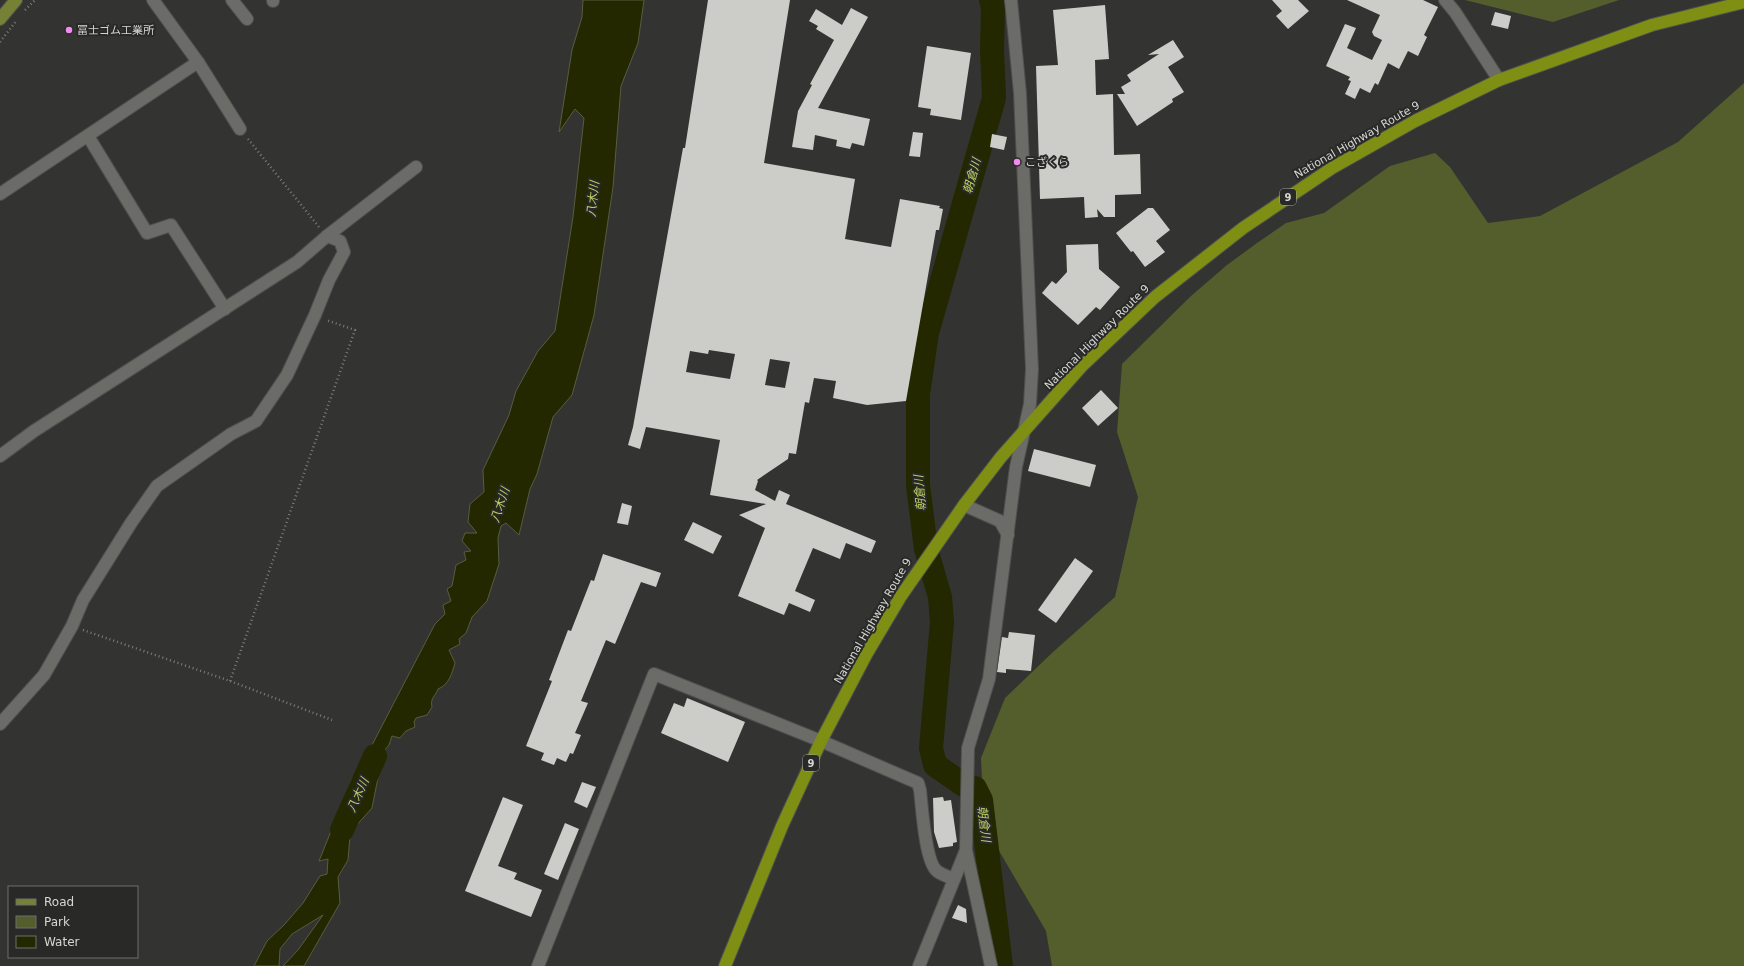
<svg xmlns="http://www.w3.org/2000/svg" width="1744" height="966" font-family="'DejaVu Sans','Noto Sans JP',sans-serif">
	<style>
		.green { fill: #545d2c }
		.water { fill: #232800; stroke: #595c40; fill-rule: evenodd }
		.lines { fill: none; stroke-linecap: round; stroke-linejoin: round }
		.river { stroke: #232800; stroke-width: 24 }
		.building { fill: #cccdc8; fill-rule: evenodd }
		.minor-casing { stroke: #4f504e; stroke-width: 14 }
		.major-casing { stroke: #4f504e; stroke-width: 14 }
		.highway-casing { stroke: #4f504e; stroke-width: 14 }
		.path { stroke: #7d7e7c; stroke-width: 2.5; stroke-dasharray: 1 3; stroke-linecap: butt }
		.minor { stroke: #6b6c68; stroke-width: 12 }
		.major { stroke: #778136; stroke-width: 12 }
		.highway { stroke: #7f8f14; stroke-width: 12 }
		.poi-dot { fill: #f38af1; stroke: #292a27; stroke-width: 1.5 }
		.labels { text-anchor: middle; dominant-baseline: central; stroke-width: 4; stroke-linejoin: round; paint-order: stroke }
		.shield { fill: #292a27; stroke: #a2a3a1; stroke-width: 1 }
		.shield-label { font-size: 10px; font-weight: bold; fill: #d6d7d5 }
		.poi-label { font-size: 11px; fill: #d6d7d5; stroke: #292a27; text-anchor: start }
		.street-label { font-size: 11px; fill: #d6d7d5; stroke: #292a27 }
		.water-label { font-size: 12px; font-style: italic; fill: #bbce64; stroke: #292a27 }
	</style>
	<rect width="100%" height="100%" fill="#333431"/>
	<g class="green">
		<polygon points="1465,0 1619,0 1553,22"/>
		<polygon points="1744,83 1744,966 1052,966 1046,931 984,825 981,758 1005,698 1053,652 1115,597 1138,497 1117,432 1122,364 1191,296 1227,265 1257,243 1286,223 1324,213 1390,166 1435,153 1450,167 1488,223 1540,216 1678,142"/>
	</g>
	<path class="water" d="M583 0H644L638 43 621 86 613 187 594 315 572 395 553 417 537 474 530 489 519 535 506 523 501 526 498 538 499 564 487 601 472 617 466 633 459 639 460 644 449 650 455 663C452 673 449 685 438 689 435 697 430 698 432 707L427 715 416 718 414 722 415 727 406 731 400 738 392 736 389 745 383 752 372 808 355 827 350 836 348 860 338 877 340 903 304 966H283L298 950 323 915 292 934 280 949 279 966H254L267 941 284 925 303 903 320 876 327 874 328 859 319 861 352 779 372 745 435 624 445 614 443 605 451 601 447 589 452 586 456 565 466 560 464 552 471 551 462 541 465 533H477L468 522 470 504 484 492 483 470 509 415 516 391 538 351 555 331 573 217 584 118 575 109 559 132 572 50 582 17ZM361 782 367 792 366 800 357 805 354 796Z"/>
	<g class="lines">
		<g class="river">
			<polyline points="991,0 993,7 992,50 994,98 927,333 918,394 918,485 926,549 940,597 942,622 931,748 935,765 964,785 975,788 981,800 1001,966"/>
			<polyline points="342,830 375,756"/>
		</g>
	</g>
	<g class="building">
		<path d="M708 0H790L764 163 855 179 845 239 891 247 900 199 940 206 939 208 943 209 939 230H936L906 401 867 405 833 398 836 381 814 378 809 403 805 402 796 454 789 453 788 459 757 480 758 481 755 490 775 501 779 490 790 495 786 504 876 541 871 553 846 543 840 559 813 548 795 591 815 600 810 612 789 603 784 615 738 596 765 528 739 515 766 504 710 495 720 440 646 427 640 449 628 445 633 427 683 148H685ZM709 350 735 354 730 379 686 372 690 351 708 354ZM770 359 790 362 785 388 765 385Z"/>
		<polygon points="1272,0 1298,0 1309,11 1288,29 1276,16 1282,11"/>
		<polygon points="1347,0 1423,0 1438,7 1424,35 1427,37 1418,56 1408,51 1399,69 1388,63 1378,85 1375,83 1370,93 1360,88 1355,99 1345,94 1351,81 1348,80 1350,77 1326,66 1345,24 1356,28 1347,48 1372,60 1382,40 1374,36 1372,32 1380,15"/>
		<polygon points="1105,5 1109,59 1095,60 1096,95 1113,94 1114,155 1140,154 1141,194 1115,195 1115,217 1104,217 1097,209 1098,217 1085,218 1084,197 1040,199 1036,66 1058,65 1053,10"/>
		<polygon points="851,8 868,17 818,108 870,119 864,146 852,143 850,149 836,146 837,140 815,135 813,150 792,147 798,111 812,85 810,84 834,40 816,29 818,26 809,21 816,9 842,25"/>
		<polygon points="1495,12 1511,16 1508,29 1491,25"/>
		<polygon points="1173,40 1184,57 1168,67 1184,92 1172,99 1173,102 1137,126 1117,94 1125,94 1121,87 1131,81 1127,75 1159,54 1148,55"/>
		<polygon points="927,46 971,53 961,120 930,115 931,109 918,107"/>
		<polygon points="913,132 923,133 920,157 909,156"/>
		<polygon points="992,134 1007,137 1004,150 990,147"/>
		<polygon points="1148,208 1153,208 1170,230 1156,241 1165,252 1145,267 1133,251 1131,252 1116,233"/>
		<polygon points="1098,244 1099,269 1120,287 1100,310 1096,307 1078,325 1042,293 1052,281 1056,284 1067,272 1066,245"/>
		<polygon points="1101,390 1118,408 1098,426 1082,408"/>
		<polygon points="1034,449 1096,465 1090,487 1028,471"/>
		<polygon points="622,503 632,506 628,525 617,523"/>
		<polygon points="693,522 722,536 713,554 684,540"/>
		<polygon points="603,554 661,573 656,587 641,582 615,644 606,640 581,701 588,703 575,733 581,735 573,754 570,753 566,762 557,758 554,765 541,760 544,753 526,746 552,681 549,680 568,630 571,631 591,580 594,581"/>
		<polygon points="1075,558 1093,571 1056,623 1038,610"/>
		<polygon points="1009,632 1035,635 1031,671 1006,669 1006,673 997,672 1002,637 1008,638"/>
		<polygon points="687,698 745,722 728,762 661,733 674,703 684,707"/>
		<polygon points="582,782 596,787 587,808 574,802"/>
		<polygon points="503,797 523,805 498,866 517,873 514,879 542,890 531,917 465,891"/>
		<polygon points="943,797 944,801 951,800 957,842 953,843 953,846 939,848 934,832 933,798"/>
		<polygon points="565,823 579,829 558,880 544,874"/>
		<polygon points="958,905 966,909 967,923 952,918"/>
	</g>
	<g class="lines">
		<defs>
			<g id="minor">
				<polyline points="153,0 198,62 240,129"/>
				<polyline points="232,0 247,19"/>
				<polyline points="273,0 273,1"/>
				<polyline points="1445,0 1455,12 1499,80"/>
				<polyline points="88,136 147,233 171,225 225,309"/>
				<polyline points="0,194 198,62"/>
				<polyline points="0,456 34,431 297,262 327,236 416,167"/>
				<polyline points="964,505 1000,521 1008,535"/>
				<polyline points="0,724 44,675 72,626 83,600 131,523 157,486 231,434 256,421 287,375 315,315 329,280 344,252 340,241 327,236"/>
				<path d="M538 966 654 674 821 741 918 783 920 790C922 806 925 862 937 871 942 875 949 877 954 879"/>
				<polyline points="919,966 966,850"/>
				<polyline points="991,966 966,850 968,748 989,679 1016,467 1030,404 1032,369 1020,93 1011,0"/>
			</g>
			<polyline id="major" points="0,19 16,0"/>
			<polyline id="highway" points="725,966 782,826 821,741 866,655 901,596 964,505 1001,457 1081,367 1155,297 1243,228 1332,168 1415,121 1499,80 1652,25 1744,2"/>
		</defs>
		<use href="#minor" class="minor-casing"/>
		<use href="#major" class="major-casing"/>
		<use href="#highway" class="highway-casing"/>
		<g class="path">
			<polyline points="25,10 35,0"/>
			<polyline points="0,42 17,20"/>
			<polyline points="248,139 319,227"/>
			<polyline points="83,630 230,681 332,720"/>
			<polyline points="230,681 355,330 326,320"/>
		</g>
		<use href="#minor" class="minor"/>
		<use href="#major" class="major"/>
		<use href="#highway" class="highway"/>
	</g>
	<g class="poi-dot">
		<circle cx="69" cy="30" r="4"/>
		<circle cx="1017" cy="162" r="4"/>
	</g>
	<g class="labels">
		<g class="shield">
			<rect x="1280" y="189" width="16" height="16" rx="3"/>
			<rect x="803" y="755" width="16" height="16" rx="3"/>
		</g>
		<g class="shield-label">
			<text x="1288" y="197">9</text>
			<text x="811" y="763">9</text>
		</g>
		<g class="poi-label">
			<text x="77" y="30">冨士ゴム工業所</text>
			<text x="1025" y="162">こざくら</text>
		</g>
		<g class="street-label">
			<text transform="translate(1357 140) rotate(-30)">National Highway Route 9</text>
			<text transform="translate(1097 337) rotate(-45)">National Highway Route 9</text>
			<text transform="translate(873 621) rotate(-60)">National Highway Route 9</text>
		</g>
		<g class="water-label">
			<text transform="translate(972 176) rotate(-74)">朝倉川</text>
			<text transform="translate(593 199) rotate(-84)">八木川</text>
			<text transform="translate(920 493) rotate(-95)">朝倉川</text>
			<text transform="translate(500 505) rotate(-72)">八木川</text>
			<text transform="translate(358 795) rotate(-66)">八木川</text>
			<text transform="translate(984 824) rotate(83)">朝倉川</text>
		</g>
	</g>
	<rect x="8" y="886" width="130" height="72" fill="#292a27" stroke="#6e6f6d"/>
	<rect x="16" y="899" width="20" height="6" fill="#778136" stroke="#6e6f6d"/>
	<text x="44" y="906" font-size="12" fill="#d6d7d5">Road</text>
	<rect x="16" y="916" width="20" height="12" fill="#545d2c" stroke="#6e6f6d"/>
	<text x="44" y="926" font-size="12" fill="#d6d7d5">Park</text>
	<rect x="16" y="936" width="20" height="12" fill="#232800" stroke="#6e6f6d"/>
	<text x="44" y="946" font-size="12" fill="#d6d7d5">Water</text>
</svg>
